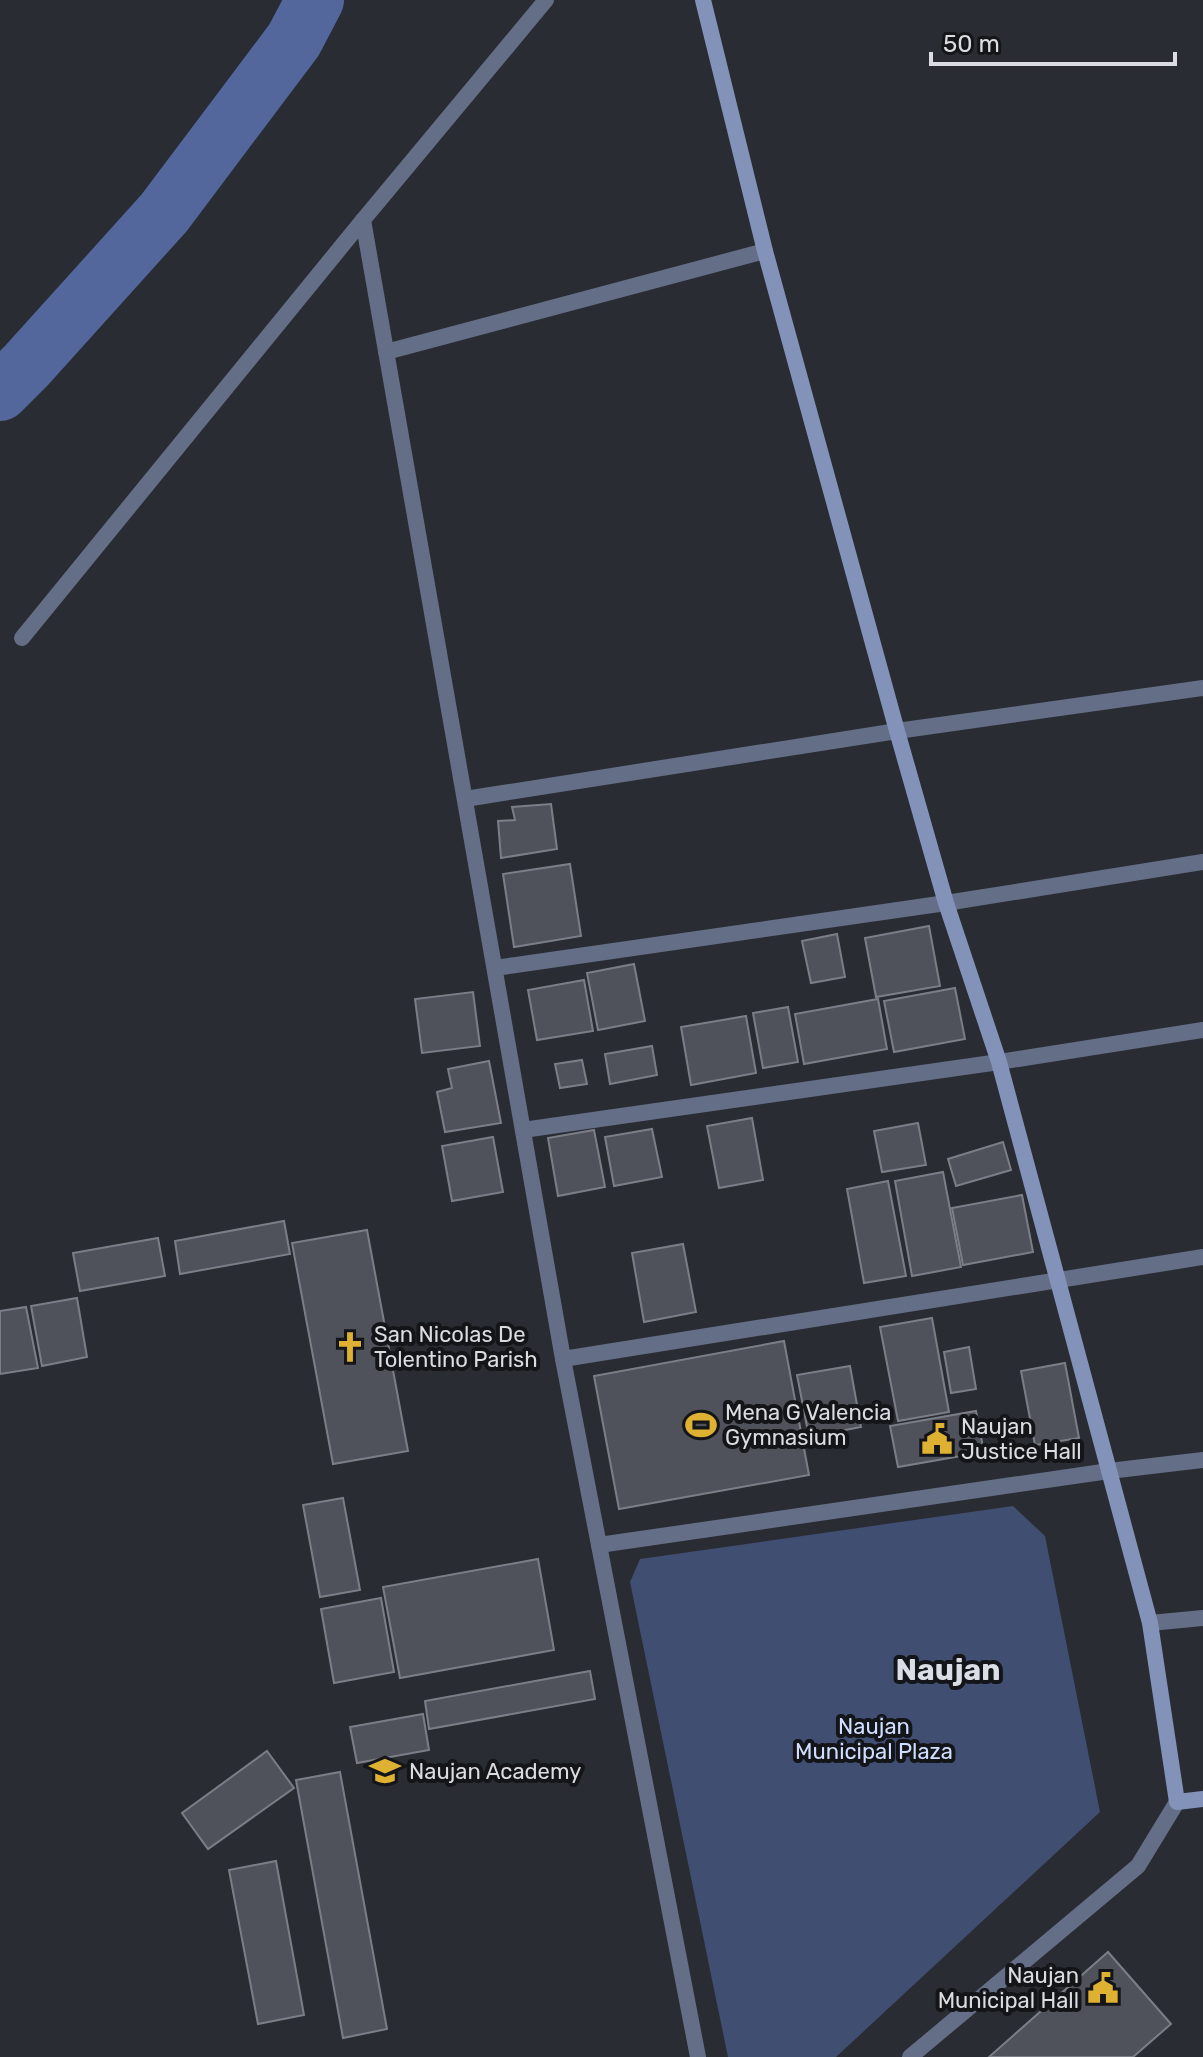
<svg xmlns="http://www.w3.org/2000/svg" width="1203" height="2057" font-family="Rubik,sans-serif">
	<style>
		.green { fill: #404e71 }
		.lines { fill: none; stroke-linecap: round; stroke-linejoin: round }
		.river { stroke: #53679d; stroke-width: 58 }
		.building { fill: #4f525a; stroke: #7b7e86; stroke-width: 2 }
		.street { stroke: #646e86; stroke-width: 16 }
		.secondary { stroke: #8392b9; stroke-width: 16 }
		.labels { text-anchor: middle; dominant-baseline: central; stroke-width: 8; stroke-linejoin: round; paint-order: stroke }
		.poi-label { font-size: 22px; fill: #dadce1; stroke: #131518; text-anchor: start }
		.park-label { font-size: 22px; fill: #d0deff; stroke: #131518 }
		.district-label { font-size: 30px; font-weight: bold; fill: #dadee7; stroke: #131518 }
	</style>
	<rect width="100%" height="100%" fill="#292c33"/>
	<polygon class="green" points="1013,1506 1045,1536 1100,1812 836,2057 728,2057 630,1582 640,1559"/>
	<g class="lines">
		<polyline class="river" points="0,392 26,366 164,213 294,40 315,0"/>
	</g>
	<g class="building">
		<polygon points="551,804 557,849 501,858 498,821 515,820 512,807"/>
		<polygon points="570,864 581,936 514,947 503,874"/>
		<polygon points="929,926 940,986 876,997 865,938"/>
		<polygon points="837,934 845,977 811,983 802,941"/>
		<polygon points="634,964 645,1021 598,1030 587,973"/>
		<polygon points="584,980 593,1031 537,1040 528,990"/>
		<polygon points="955,988 965,1039 894,1052 884,1001"/>
		<polygon points="473,992 480,1046 422,1053 415,999"/>
		<polygon points="878,999 887,1049 804,1064 795,1014"/>
		<polygon points="788,1007 798,1062 763,1068 753,1013"/>
		<polygon points="746,1016 756,1073 691,1085 681,1027"/>
		<polygon points="652,1046 657,1075 610,1084 605,1054"/>
		<polygon points="582,1060 587,1084 560,1088 555,1064"/>
		<polygon points="489,1061 501,1123 445,1132 437,1092 452,1088 448,1069"/>
		<polygon points="752,1118 763,1180 719,1188 707,1126"/>
		<polygon points="918,1123 926,1165 882,1172 874,1131"/>
		<polygon points="652,1129 662,1177 614,1186 605,1137"/>
		<polygon points="594,1130 605,1187 558,1196 548,1138"/>
		<polygon points="493,1137 503,1192 452,1201 442,1146"/>
		<polygon points="1003,1142 1011,1170 956,1186 948,1159"/>
		<polygon points="943,1172 961,1267 912,1276 895,1181"/>
		<polygon points="888,1181 906,1276 864,1283 847,1189"/>
		<polygon points="1022,1195 1033,1252 963,1265 952,1208"/>
		<polygon points="284,1221 290,1254 180,1274 175,1241"/>
		<polygon points="367,1230 408,1451 333,1464 292,1243"/>
		<polygon points="158,1238 165,1276 80,1291 73,1253"/>
		<polygon points="683,1244 696,1312 644,1322 632,1253"/>
		<polygon points="77,1298 87,1357 42,1366 31,1306"/>
		<polygon points="26,1307 38,1368 0,1374 0,1311"/>
		<polygon points="932,1318 949,1412 898,1421 880,1327"/>
		<polygon points="784,1341 809,1475 619,1509 594,1376"/>
		<polygon points="969,1347 976,1389 951,1393 944,1352"/>
		<polygon points="1065,1363 1079,1438 1035,1445 1021,1371"/>
		<polygon points="850,1366 861,1427 809,1437 797,1375"/>
		<polygon points="976,1411 984,1452 898,1467 890,1426"/>
		<polygon points="343,1498 360,1590 320,1597 303,1505"/>
		<polygon points="538,1559 554,1650 400,1678 383,1587"/>
		<polygon points="381,1598 394,1672 334,1683 321,1609"/>
		<polygon points="590,1671 595,1699 429,1729 425,1701"/>
		<polygon points="423,1714 429,1750 357,1763 350,1727"/>
		<polygon points="267,1751 294,1788 208,1849 182,1813"/>
		<polygon points="340,1772 387,2029 343,2038 296,1780"/>
		<polygon points="276,1861 304,2015 258,2024 229,1870"/>
		<polygon points="1108,1952 1171,2024 1133,2057 989,2057"/>
	</g>
	<g class="lines">
		<g class="street">
			<polyline points="546,0 363,220 563,1359 698,2057"/>
			<polyline points="386,352 765,251"/>
			<polyline points="22,638 363,220"/>
			<polyline points="465,799 897,731 1203,688"/>
			<polyline points="495,968 946,903 1203,862"/>
			<polyline points="523,1130 999,1062 1203,1030"/>
			<polyline points="563,1359 1203,1257"/>
			<polyline points="599,1545 1109,1471 1203,1460"/>
			<polyline points="1150,1623 1203,1618"/>
			<polyline points="910,2057 1138,1866 1177,1802"/>
		</g>
		<polyline class="secondary" points="703,0 765,251 897,731 946,903 999,1062 1150,1623 1177,1802 1203,1799"/>
	</g>
	<defs>
		<symbol id="church-bare" viewBox="-9 -9 18 18"><path d="M-1.2-6h2.4v3.5h3.3v2.4h-3.3V6h-2.4V-.1h-3.3v-2.4h3.3Z" fill="#deb133" stroke="#131518" stroke-width="2.5" paint-order="stroke"/></symbol>
		<symbol id="stadium-bare" viewBox="-9 -9 18 18"><path d="M0-5a6.5 5 0 1 0 0 10a6.5 5 0 1 0 0-10ZM-3.5-1.8h7v3.6h-7Z" fill="#deb133" stroke="#131518" stroke-width="2.5" paint-order="stroke"/></symbol>
		<symbol id="civic-bare" viewBox="-9 -9 18 18"><path d="M-.6-6.5H3V-4.5H.6V-3L4-1V1h2V6H-6V1h2V-1L-.6-3ZM-1.2 2.5V6h2.4V2.5Z" fill="#deb133" stroke="#131518" stroke-width="2.5" paint-order="stroke"/></symbol>
		<symbol id="school-bare" viewBox="-9 -9 18 18"><path d="M0-5L7-2L0 1L-7-2ZM-4 1L0 2.5L4 1V4Q0 6-4 4Z" fill="#deb133" stroke="#131518" stroke-width="2.5" paint-order="stroke"/></symbol>
	</defs>
	<g fill-rule="evenodd">
		<use href="#church-bare" x="328" y="1325" width="44" height="44"/>
		<use href="#stadium-bare" x="679" y="1403" width="44" height="44"/>
		<use href="#civic-bare" x="915" y="1417" width="44" height="44"/>
		<use href="#school-bare" x="363" y="1749" width="44" height="44"/>
		<use href="#civic-bare" x="1081" y="1966" width="44" height="44"/>
	</g>
	<g class="labels">
		<g class="poi-label">
			<text x="374" y="1334">San Nicolas De<tspan x="374" dy="25">Tolentino Parish</tspan></text>
			<text x="725" y="1412">Mena G Valencia<tspan x="725" dy="25">Gymnasium</tspan></text>
			<text x="961" y="1426">Naujan<tspan x="961" dy="25">Justice Hall</tspan></text>
			<text x="409" y="1771">Naujan Academy</text>
			<text x="1079" y="1975" text-anchor="end">Naujan<tspan x="1079" dy="25">Municipal Hall</tspan></text>
		</g>
		<g class="park-label">
			<text x="874" y="1726">Naujan<tspan x="874" dy="25">Municipal Plaza</tspan></text>
		</g>
		<g class="district-label">
			<text x="948" y="1670">Naujan</text>
		</g>
	</g>
	<path d="M931 52v12h244v-12" fill="none" stroke="#dadce1" stroke-width="4"/>
	<text x="943" y="52" font-size="24" fill="#dadce1" stroke="#131518" stroke-width="6" paint-order="stroke">50 m</text>
</svg>
